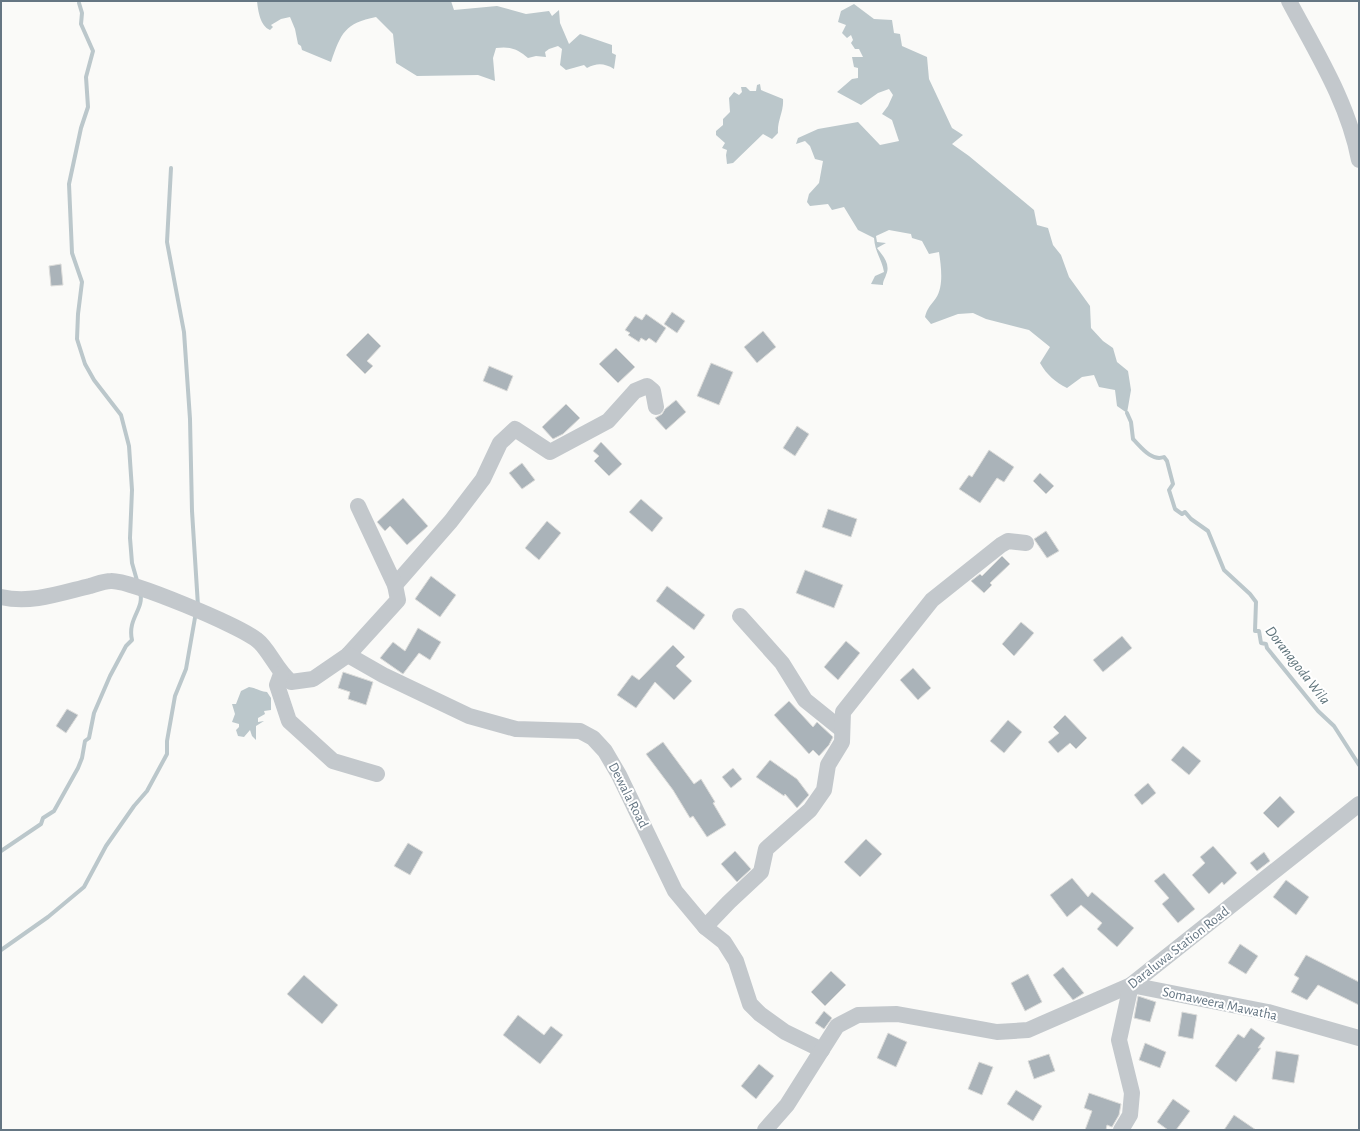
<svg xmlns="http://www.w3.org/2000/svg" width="1360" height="1131" viewBox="0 0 1360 1131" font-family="'Alegreya Sans',sans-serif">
  <rect width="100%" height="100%" fill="#fafaf8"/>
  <g fill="#bbc7cb">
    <path d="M257,1h194l3,9 43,-4 29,8 23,-3 3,5 7,-6 1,13 9,21 11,-10 32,11v8l4,2 -2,14c-10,-6 -17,-6 -27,-1l-3,-3 -18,5 -6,-5 2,-16 -4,-3 -9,3 -4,3 1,5 -10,-1 -8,2c-10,-9 -18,-12 -32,-10l-3,10 2,23 -17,-6 -61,1 -21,-13 -3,-29 -17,-17c-31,6 -35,16 -45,45l-29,-12 -1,-4 -3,-2 -3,-15 -5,-12 -9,2 -10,6 2,2 -3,3c-10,-4 -12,-20 -13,-29z"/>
    <path d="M854,4l20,15 18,1 2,13 6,1 2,12 25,11 2,22 23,49 11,7 -11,9 17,12 65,54 3,15 11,3 5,17 8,10 8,22 21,29 1,22 12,13 10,7 4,14 11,9 3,19 -4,23 -10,-7 -2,-16 -16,-3 -5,-12 -12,2 -15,11c-12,-6 -20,-13 -27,-25l10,-16 -21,-17 -43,-11 -13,-6 -15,1 -27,10 -6,-7c2,-9 6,-12 11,-19 8,-12 5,-32 3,-46l-10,2 -7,-13 -10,-3 -1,-4 -22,-4 -13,6 1,6 9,1 -9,5c6,8 14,16 9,27 -1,4 -3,5 -3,10l-12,-1 4,-8 9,-4c-2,-13 -9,-19 -10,-34l-16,-8 -14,-23 -12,3 -4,-6 -18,2 -3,-4 2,-8 10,-11 4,-22 -8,-2 -5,-13 -5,-5 -9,3 2,-6 20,-9 40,-7 22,23 19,-4 -7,-21 -10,-6 6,-8 5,-11 -4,-6 -11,4 -17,12 -24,-13 15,-13 6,-1v-10l-4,-1 -2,-10h11l-4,-8h-4l-4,-6 2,-3 -2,-5 -4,3 -5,-5 4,-8 -8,-3 3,-11z"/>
    <path d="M760,84l1,6 22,9c1,12 -6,22 -5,34l-6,6 -9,-5 -30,29 -6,1 -1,-9 1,-5 -5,-2 3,-5 -9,-8v-4l7,-6v-6l7,-7 -1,-14 5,-6 5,3 3,-3 -1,-5h5l4,4h6l1,-6z"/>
    <path d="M249,687c7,1 11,4 18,5l4,6v12l-7,1 1,3 -7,4v4l6,-1 -8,5v14l-4,-4 -2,-6 -6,7 -6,-1 -2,-6 3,-3v-3l-7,-2 3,-8 -3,-10h4l5,-13z"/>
  </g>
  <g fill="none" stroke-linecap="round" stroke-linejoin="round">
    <g stroke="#bbc7cb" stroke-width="4">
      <path d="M79,3l3,10 -1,11 12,27 -7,26 2,30 -7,21 -12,56 3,69 10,29 -4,32 -1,25 8,25 9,16 27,35 8,31 3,44 -2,48 2,25 6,21"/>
      <path d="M171,168l-4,74 17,90 6,87 2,92 6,95"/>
      <path d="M1127,413l4,9 2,17c8,8 19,23 31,18l3,4 6,23 -4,6 6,19 7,5 3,-2 6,7 17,12 16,39 26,24 6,8 -1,29h4l2,12 5,1 1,4 51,63 16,15 25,39"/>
      <path d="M1,851l40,-27 2,-6 11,-7 24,-43 4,-10 3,-17 4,-3 5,-25 16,-37 16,-30 6,-6c-5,-22 13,-31 8,-48"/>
      <path d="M1,950l47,-33 36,-30 22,-41 28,-40 13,-15 20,-37v-13l8,-45 11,-27 10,-57"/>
    </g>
  </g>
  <g fill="#aab3b9" stroke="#dcdcda">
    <path d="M61,264l2,21 -12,1 -2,-20z"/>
    <path d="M672,312l13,9 -8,12 -13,-9z"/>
    <path d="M646,314l20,14 -10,15 -7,-5 -3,3 -5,-3 -2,4 -11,-7 2,-2 -5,-3 10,-14 7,4z"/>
    <path d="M763,331l13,16 -19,16 -13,-16z"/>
    <path d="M368,333l13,13 -14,15 6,5 -8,8 -19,-19z"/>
    <path d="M616,348l19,19 -17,16 -19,-19z"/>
    <path d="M711,363l22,9 -14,33 -22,-9z"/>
    <path d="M489,366l24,10 -6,15 -24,-10z"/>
    <path d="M676,400l10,12 -20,18 -11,-12 7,-4 3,-5z"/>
    <path d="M566,404l14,14 -17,16 -10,5 -11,-12z"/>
    <path d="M797,426l12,8 -14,22 -12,-8z"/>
    <path d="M601,442l21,22 -13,12 -15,-15 5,-5 -6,-5z"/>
    <path d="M989,450l25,17 -10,15 -7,-4 -17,25 -21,-14 10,-14 3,2z"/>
    <path d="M522,463l13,17 -13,9 -13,-16z"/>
    <path d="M1040,473l14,13 -8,8 -13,-13z"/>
    <path d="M403,498l25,28 -21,19 -17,-19 -5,5 -8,-9z"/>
    <path d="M641,499l22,19 -11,14 -23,-20z"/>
    <path d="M828,509l29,10 -6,18 -29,-10z"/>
    <path d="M547,521l14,12 -22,27 -14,-12z"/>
    <path d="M1046,531l13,20 -12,7 -13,-19z"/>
    <path d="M1002,556l8,8 -20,19 2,2 -8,8 -13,-12 9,-7 2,2z"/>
    <path d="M805,570l38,15 -9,23 -38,-15z"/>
    <path d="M431,576l25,19 -16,22 -25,-18z"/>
    <path d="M667,586l38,29 -11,15 -38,-29z"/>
    <path d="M1021,622l13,11 -20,23 -12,-12z"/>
    <path d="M418,628l23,14 -11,18 -11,-7 -16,21 -23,-16 13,-16 12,9z"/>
    <path d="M1122,636l10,12 -29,24 -10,-12z"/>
    <path d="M846,641l14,12 -22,27 -14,-13z"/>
    <path d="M673,645l12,12 -9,9 16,15 -18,19 -19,-18 -19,26 -19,-13 15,-20 7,5z"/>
    <path d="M913,668l18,20 -13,12 -18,-20z"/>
    <path d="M343,672l30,10 -7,23 -18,-6 2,-7 -12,-4z"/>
    <path d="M789,701l24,26 4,-5 16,15 -4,8 -10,11 -6,-6 -4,4 -35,-39z"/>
    <path d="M67,709l11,6 -12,18 -10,-7z"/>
    <path d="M1065,715l22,23 -11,11 -6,-6 -12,10 -10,-11 11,-9 -6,-6z"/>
    <path d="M1008,720l14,12 -18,21 -14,-12z"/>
    <path d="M663,742l31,42 7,-5 14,23 -2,1 13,22 -19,12 -14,-21 -3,2 -17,-28 -27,-36z"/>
    <path d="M1183,746l18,15 -12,14 -18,-15z"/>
    <path d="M770,760l27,19 12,16 -12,13 -12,-14 -1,2 -28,-19z"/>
    <path d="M733,768l9,11 -11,9 -9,-11z"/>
    <path d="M1148,783l8,10 -14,12 -8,-10z"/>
    <path d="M1280,796l15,16 -17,16 -15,-15z"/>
    <path d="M866,839l16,15 -22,23 -16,-15z"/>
    <path d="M408,843l15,9 -13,23 -16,-9z"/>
    <path d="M1213,846l24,27 -13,12 -2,-3 -13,12 -17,-19 13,-12 -5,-6z"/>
    <path d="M735,851l16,18 -14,13 -16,-18z"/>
    <path d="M1264,852l6,9 -13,10 -7,-8z"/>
    <path d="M1164,873l31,36 -17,14 -16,-19 7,-6 -15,-17z"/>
    <path d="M1072,878l16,19 4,-5 42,36 -17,19 -20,-18 5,-6 -21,-18 -14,12 -17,-22z"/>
    <path d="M1286,880l23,17 -13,18 -23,-18z"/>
    <path d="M1240,944l18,12 -12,18 -18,-11z"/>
    <path d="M1306,955l53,27v23l-41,-20 -11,15 -16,-8 8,-14 -5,-3z"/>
    <path d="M1063,967l21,26 -11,7 -20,-25z"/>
    <path d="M831,971l15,14 -21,21 -14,-14z"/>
    <path d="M1028,974l14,28 -17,9 -14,-28z"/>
    <path d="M304,975l34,30 -16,19 -35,-30z"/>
    <path d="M1138,996l18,6 -6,20 -16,-4z"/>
    <path d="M824,1011l8,7 -8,11 -9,-6z"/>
    <path d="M1182,1012l15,3 -4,24 -15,-3z"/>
    <path d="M518,1015l26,20 7,-9 12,9 -23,29 -37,-29z"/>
    <path d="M1251,1028l14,10 -7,10h3l-25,34 -21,-16 23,-32 6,4z"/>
    <path d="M888,1033l19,9 -11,25 -19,-9z"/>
    <path d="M1145,1043l21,9 -6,16 -21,-8z"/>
    <path d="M1276,1051l23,4 -5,28 -22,-4z"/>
    <path d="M1049,1054l6,17 -21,8 -6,-18z"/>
    <path d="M979,1062l14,5 -11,28 -14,-6z"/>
    <path d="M759,1064l15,12 -18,23 -15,-13z"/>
    <path d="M1016,1090l26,16 -9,15 -26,-17z"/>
    <path d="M1089,1093l32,11 -2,11 -7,12 -5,-2 -1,5h-21l7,-19 -8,-3z"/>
    <path d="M1173,1099l17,12 -14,19h-8l-11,-8z"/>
    <path d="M1234,1115l22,15h-32z"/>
  </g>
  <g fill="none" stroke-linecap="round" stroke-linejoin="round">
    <g stroke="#c3c8cc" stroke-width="16">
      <path d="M1289,1c27,51 59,101 70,159"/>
      <path d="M395,585l56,-64 32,-42 17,-36 15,-14 35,23 58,-31 27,-30 12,-5 6,5 3,16"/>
      <path d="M1,597c30,7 60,-4 89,-11 7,-2 14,-5 21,-5 20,-1 129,45 146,59 12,9 19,30 34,42l22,-3 35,-24 50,-55 -3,-15 -37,-79"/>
      <path d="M740,616l42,47 23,37 36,29"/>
      <path d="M348,655l35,20 86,41 47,13 64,2 13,7 12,13 14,24 56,116 30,36 19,15 12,19 14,43 10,10 25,18 37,18"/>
      <path d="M281,674l-4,11 12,36 44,40 44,13"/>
      <path d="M705,927l24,-25 32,-30 5,-23 44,-39 14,-20 4,-25 14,-23 1,-30 89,-112 69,-55 7,-4 18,2"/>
      <path d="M765,1130l22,-25 50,-79 21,-11 39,-1 100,18 31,-2 103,-45 228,-181"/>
      <path d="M1121,1130l9,-15 2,-22 -13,-53 12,-55 137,27 91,26"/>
    </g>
  </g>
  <g text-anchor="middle" stroke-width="4" stroke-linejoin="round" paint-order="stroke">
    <g font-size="14" fill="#657683" stroke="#fff">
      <text transform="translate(629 795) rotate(63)" y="5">Dewala Road</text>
      <text transform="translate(1178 947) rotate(-38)" y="5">Daraluwa Station Road</text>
      <text transform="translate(1220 1003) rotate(12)" y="5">Somaweera Mawatha</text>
    </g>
    <g font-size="15" font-style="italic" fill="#60757c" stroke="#fff">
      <text transform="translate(1298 665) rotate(52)" y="5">Doranagoda Wila</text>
    </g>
  </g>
  <rect width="1360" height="1131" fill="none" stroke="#657683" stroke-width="4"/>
</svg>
